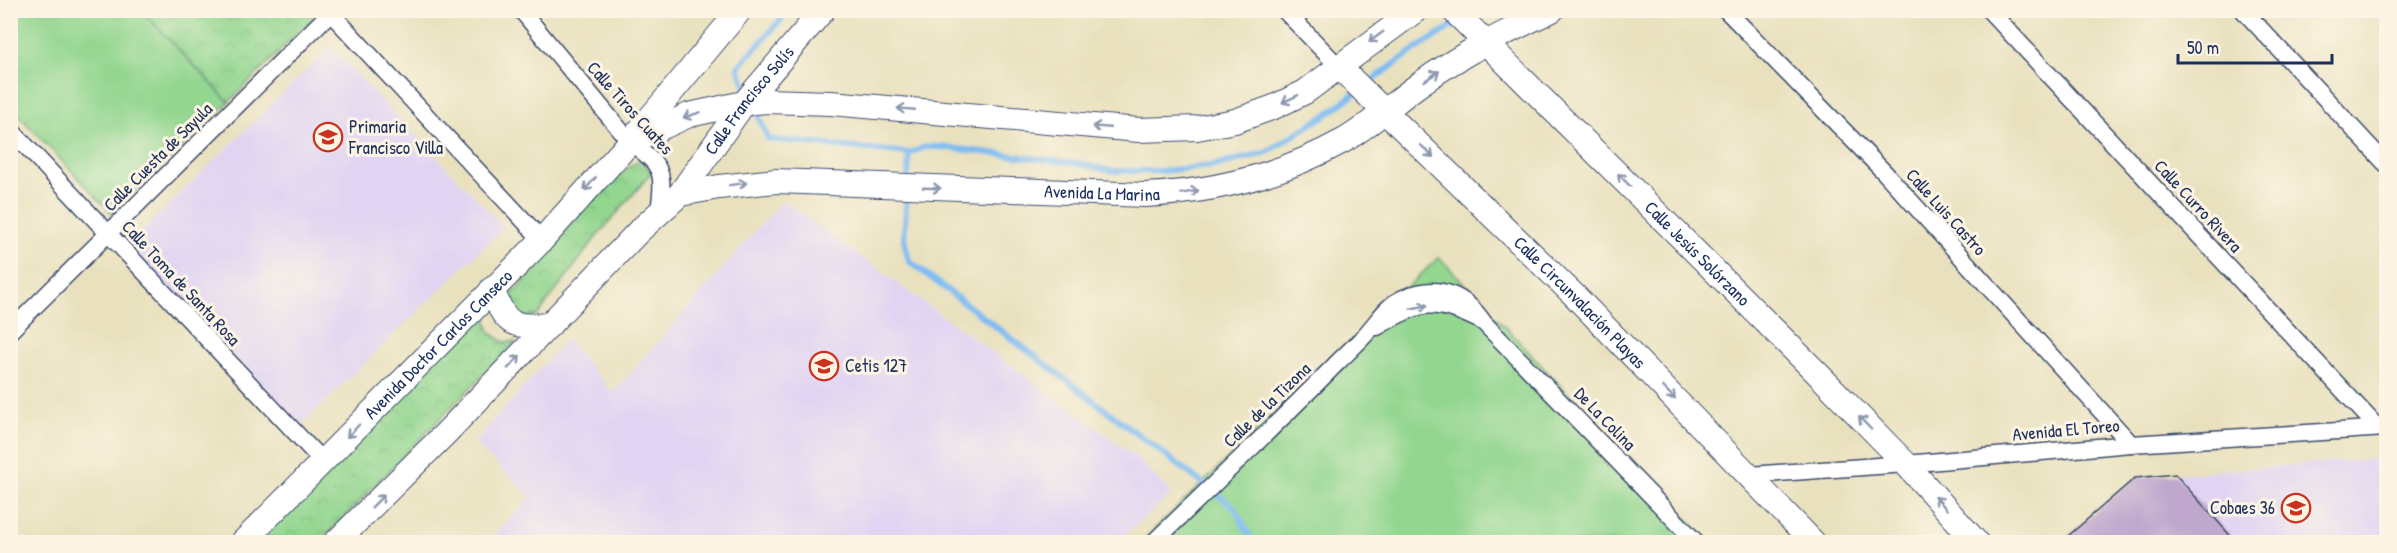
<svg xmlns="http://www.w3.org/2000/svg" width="2397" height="553" viewBox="0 0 2397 553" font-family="'Patrick Hand',sans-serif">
  <defs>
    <pattern id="park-crowns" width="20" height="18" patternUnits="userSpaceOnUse" patternTransform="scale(1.5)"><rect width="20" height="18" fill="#92d68f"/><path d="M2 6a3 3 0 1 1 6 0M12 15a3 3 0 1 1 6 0" fill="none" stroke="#7db87e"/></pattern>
  </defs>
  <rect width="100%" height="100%" fill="#fcf5e5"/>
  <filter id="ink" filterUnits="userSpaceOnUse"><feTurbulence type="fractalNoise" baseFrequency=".0167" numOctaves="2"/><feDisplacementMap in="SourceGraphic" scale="12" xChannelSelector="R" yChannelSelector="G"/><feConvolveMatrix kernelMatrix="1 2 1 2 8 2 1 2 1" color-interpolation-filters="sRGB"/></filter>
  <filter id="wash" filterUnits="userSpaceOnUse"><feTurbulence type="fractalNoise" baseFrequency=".008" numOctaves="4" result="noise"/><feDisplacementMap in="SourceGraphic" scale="24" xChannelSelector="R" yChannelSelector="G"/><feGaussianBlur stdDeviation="1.35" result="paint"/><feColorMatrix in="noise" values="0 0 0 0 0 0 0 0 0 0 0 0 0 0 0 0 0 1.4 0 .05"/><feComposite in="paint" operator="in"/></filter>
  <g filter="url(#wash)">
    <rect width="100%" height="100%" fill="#e9e1be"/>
    <g fill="#e1d4f3">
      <path d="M330,47l174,180 -203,198 -174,-179z"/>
      <path d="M783,200l352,256 37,38 -56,48h-628l43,-45 -57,-54 92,-104 47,54z"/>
      <path d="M2386,458v84h-149l-62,-68z"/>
    </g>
    <g fill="#92d68f" stroke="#568276" stroke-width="1.5">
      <path d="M11,10l131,1 87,91 -117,112 -101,-107z"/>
      <path d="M1439,257l270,285h-568z"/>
    </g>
    <g fill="url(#park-crowns)" stroke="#568276" stroke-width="1.5">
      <path d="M306,10l7,8 -84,84 -87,-91z"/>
      <path d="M641,160l11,12 -58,68 -57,76 -18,1 -10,-11v-10l9,-7 68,-84 47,-41z"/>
      <path d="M484,308l6,25 14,9h12c-67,66 -131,135 -197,200h-66z"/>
    </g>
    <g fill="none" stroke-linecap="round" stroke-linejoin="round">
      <g stroke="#7fbcf2" stroke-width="6">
        <path d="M1469,17l12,-7"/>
        <path d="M1366,85l44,-32 47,-30"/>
        <path d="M747,90l-9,-23 52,-57"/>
        <path d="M755,107l13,32 141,14"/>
        <path d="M908,180l1,-27 17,-6h16l139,17 31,7h50l50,-5 53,-13 64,-40 29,-22"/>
        <path d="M907,190l-3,49 5,22 325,246 19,35"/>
      </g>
    </g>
    <g id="blocks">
      <path fill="#bfa7cd" d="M2175,474l62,69h-177l75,-65z"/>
    </g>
  </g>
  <g filter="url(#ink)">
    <use href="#blocks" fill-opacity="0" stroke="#3a4a6c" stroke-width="1.5"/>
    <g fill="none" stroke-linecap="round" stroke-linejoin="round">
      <g stroke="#3a4a6c" stroke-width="19">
        <g id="street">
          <path d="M328,10l214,230"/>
          <path d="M521,10l109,132c34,25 34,29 29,71"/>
          <path d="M1284,10l54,56"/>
          <path d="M1726,10l160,164 245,270"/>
          <path d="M1989,10l389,418"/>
          <path d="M2243,10l143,154"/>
          <path d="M10,129l313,333"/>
          <path d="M1377,327c44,-26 57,-29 104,-6"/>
          <path d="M10,331l323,-321"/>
          <path d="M1750,475l156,-11 225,-20 255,-16"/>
          <path d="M1154,542c61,-59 123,-118 183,-179 10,-10 20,-19 29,-29 13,-14 21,-30 40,-37 33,-14 59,-2 78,26l212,219"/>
        </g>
      </g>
      <g stroke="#3a4a6c" stroke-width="26">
        <g id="secondary">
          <path id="s1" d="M1453,10l364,363 89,91 70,78"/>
          <path id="s2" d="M1338,66l236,229 239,247"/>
          <path d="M630,142l59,-27 55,-12 23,-2 64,2 308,27 58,-2 38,-7 39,-14 31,-15 111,-82"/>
          <path id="s3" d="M680,194l39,-7 57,-6 369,14c70,-3 136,-20 198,-54 27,-15 51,-39 77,-57 41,-30 86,-52 132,-74"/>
          <path d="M492,289c14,37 19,38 58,36"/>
          <path id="s4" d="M243,542l299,-302 88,-98 110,-132"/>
          <path id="s5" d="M336,542l109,-108 194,-203 41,-37 64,-91 79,-93"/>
        </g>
      </g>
      <use href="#street" stroke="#fff" stroke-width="16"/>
      <use href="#secondary" stroke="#fff" stroke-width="24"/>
    </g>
    <defs><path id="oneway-shaft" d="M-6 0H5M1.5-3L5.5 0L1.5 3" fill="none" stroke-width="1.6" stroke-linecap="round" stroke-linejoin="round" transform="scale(1.5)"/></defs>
    <g stroke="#8d97ae">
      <use href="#oneway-shaft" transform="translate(1376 37) rotate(144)"/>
      <use href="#oneway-shaft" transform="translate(1432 76) rotate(-34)"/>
      <use href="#oneway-shaft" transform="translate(1290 99) rotate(155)"/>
      <use href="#oneway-shaft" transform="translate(906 109) rotate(-175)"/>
      <use href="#oneway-shaft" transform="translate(692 115) rotate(162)"/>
      <use href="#oneway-shaft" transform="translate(1101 127) rotate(-175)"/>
      <use href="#oneway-shaft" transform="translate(1427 151) rotate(44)"/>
      <use href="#oneway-shaft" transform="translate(1624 180) rotate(-135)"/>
      <use href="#oneway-shaft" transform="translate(590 184) rotate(131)"/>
      <use href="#oneway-shaft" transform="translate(738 184) rotate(-7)"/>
      <use href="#oneway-shaft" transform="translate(932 188) rotate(2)"/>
      <use href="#oneway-shaft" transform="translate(1190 192) rotate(-10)"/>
      <use href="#oneway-shaft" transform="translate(1419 307) rotate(-11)"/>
      <use href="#oneway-shaft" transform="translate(514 362) rotate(-47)"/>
      <use href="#oneway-shaft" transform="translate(1669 393) rotate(46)"/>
      <use href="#oneway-shaft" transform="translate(1865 423) rotate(-134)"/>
      <use href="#oneway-shaft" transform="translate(353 431) rotate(134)"/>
      <use href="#oneway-shaft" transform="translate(378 501) rotate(-45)"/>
      <use href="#oneway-shaft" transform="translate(1941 503) rotate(-132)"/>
    </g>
  </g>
  <defs>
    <g id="school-ring" transform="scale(1.5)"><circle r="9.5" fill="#fcf5e5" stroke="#c8321e" stroke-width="1.5"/><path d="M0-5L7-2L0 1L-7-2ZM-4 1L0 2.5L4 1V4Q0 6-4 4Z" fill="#c8321e"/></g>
    <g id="university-ring" transform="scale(1.5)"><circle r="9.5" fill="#fcf5e5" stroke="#c8321e" stroke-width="1.5"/><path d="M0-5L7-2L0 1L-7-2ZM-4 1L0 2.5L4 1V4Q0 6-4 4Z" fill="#c8321e"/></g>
  </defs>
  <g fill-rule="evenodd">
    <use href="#school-ring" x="328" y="137"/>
    <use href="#university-ring" x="824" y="366"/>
    <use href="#university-ring" x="2296" y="508"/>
  </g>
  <g text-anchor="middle" stroke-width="6" stroke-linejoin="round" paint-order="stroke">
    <g font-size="18" fill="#1b2f5e" stroke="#fcf5e5">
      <text dy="6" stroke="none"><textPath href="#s5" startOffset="606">Calle Francisco Solís</textPath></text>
      <text transform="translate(630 108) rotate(48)" y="6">Calle Tiros Cuates</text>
      <text transform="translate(158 157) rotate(-45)" y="6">Calle Cuesta de Sayula</text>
      <text dy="6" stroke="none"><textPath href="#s3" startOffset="423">Avenida La Marina</textPath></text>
      <text transform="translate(2198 206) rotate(47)" y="6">Calle Curro Rivera</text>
      <text transform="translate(1946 212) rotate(48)" y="6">Calle Luis Castro</text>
      <text dy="6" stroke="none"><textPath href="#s1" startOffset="345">Calle Jesús Solórzano</textPath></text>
      <text transform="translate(181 283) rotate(47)" y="6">Calle Toma de Santa Rosa</text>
      <text dy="6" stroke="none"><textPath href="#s2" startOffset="338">Calle Circunvalación Playas</textPath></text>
      <text dy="6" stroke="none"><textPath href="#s4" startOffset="278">Avenida Doctor Carlos Canseco</textPath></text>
      <text transform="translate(1267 405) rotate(-44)" y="6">Calle de la Tizona</text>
      <text transform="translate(1605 419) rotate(46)" y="6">De La Colina</text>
      <text transform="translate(2066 430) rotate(-5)" y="6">Avenida El Toreo</text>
    </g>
    <g font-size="18" fill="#1b2f5e" stroke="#fcf5e5" text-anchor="start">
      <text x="349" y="133">Primaria<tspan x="349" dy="21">Francisco Villa</tspan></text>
      <text x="845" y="372">Cetis 127</text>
      <text x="2275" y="514" text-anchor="end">Cobaes 36</text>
    </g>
  </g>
  <rect width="2397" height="553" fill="none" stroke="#fcf5e5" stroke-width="36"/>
  <path d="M2178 54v9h154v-9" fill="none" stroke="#1b2f5e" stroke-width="3"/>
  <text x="2187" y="54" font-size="18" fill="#1b2f5e" stroke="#fcf5e5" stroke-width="4.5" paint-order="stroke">50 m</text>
</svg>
